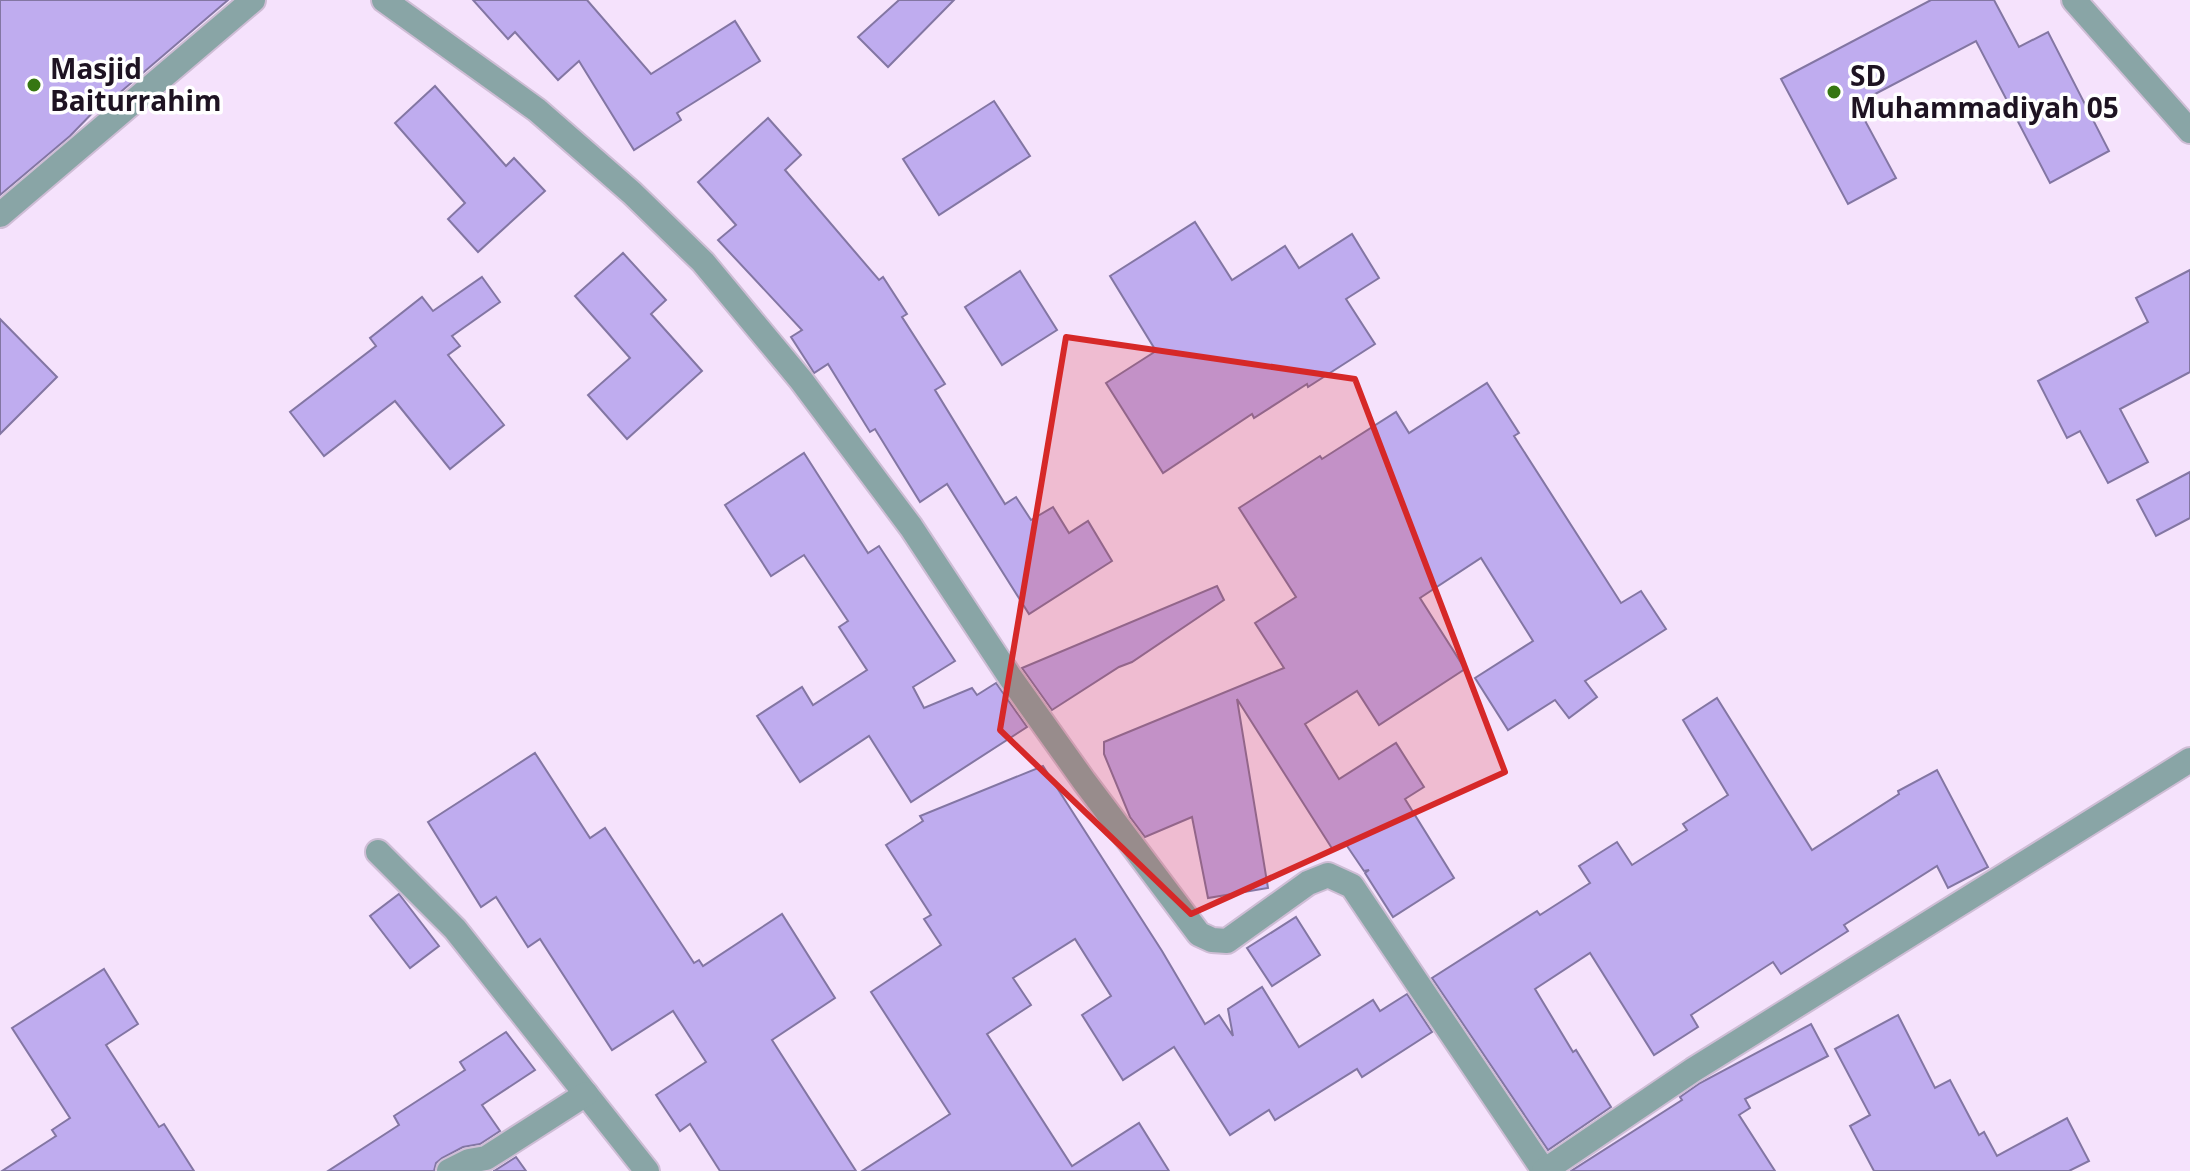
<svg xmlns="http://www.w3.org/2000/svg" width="2190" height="1171" viewBox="0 0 2190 1171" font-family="'Open Sans',sans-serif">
  <rect width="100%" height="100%" fill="#f5e2fc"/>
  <g fill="#bfacef" stroke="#8376a3" stroke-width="2">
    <path d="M0,0h228l-119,102 -3,-3 -36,37 -70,59z"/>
    <path d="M473,0h114l64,74 84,-53 25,40 -83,52 4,7 -47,30 -55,-89 -21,19 -43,-48 -7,7z"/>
    <path d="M899,0h55l-66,67 -30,-30z"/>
    <path d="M1931,0h63l25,47 29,-15 61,119 -59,32 -74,-142 -120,63 40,74 -48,26 -67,-125z"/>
    <path d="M435,86l71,80 8,-8 31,33 -67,61 -30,-33 17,-16 -70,-80z"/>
    <path d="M994,101l36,55 -91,59 -36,-56z"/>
    <path d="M768,118l33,37 -16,15 94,110 4,-3 24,37 -5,3 43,67 -10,6 70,114 11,-7 15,23 22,-13 16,26 19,-12 24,40 -83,53 -82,-130 -27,18 -45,-73 -5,3 -42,-68 -14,9 -3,-5 -20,-31 11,-7 -84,-90 18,-15 -38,-43z"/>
    <path d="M1195,222l37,58 53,-34 14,22 53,-34 27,44 -33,21 29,45 -67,43 -1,-3 -53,34 -2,-4 -89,59 -57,-90 50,-32 -46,-75z"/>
    <path d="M623,253l43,47 -15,14 51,57 -75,68 -39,-44 42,-37 -55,-62z"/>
    <path d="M2190,270v102l-70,37 28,53 -40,21 -28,-52 -13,7 -29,-57 110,-59 -12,-24z"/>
    <path d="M1020,271l37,59 -55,35 -37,-58z"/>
    <path d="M482,277l18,25 -48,34 8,10 -12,9 56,70 -54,44 -55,-68 -71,55 -34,-44 86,-66 -6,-8 52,-41 11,14z"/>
    <path d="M0,319l57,58 -57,57z"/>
    <path d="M1487,383l32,50 -5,3 107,167 20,-12 25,38 -81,52 12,16 -28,21 -14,-18 -47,30 -33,-52 58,-37 -52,-83 -61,40 45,71 -86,56 -22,-34 -52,33 34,55 57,-36 28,44 -19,12 49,79 -61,39 -28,-44 4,-3 -5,1 -19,-28 -12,7 -96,-151 31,189 -60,10 -16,-81 -47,20 -15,-20 -26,-63v-12l180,-74 -29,-45 41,-26 -57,-89 81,-52 2,3 74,-47 13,21z"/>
    <path d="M804,453l64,100 11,-7 76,115 -42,26 11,21 48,-20 5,7 19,-12 31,44 -116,75 -42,-66 -69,46 -43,-66 45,-29 11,18 54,-35 -28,-43 9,-6 -44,-66 -33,21 -46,-71z"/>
    <path d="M2190,472v46l-34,18 -19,-36z"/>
    <path d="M1217,586l7,14 -92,62 -13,5 -67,43 -30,-42z"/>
    <path d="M1717,698l95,152 87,-56 -1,-3 39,-21 51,97 -40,21 -11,-22 -93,59 4,6 -67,43 -8,-12 -82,53 7,12 -44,28 -64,-102 -55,36 38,63 3,-2 35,57 -63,43 -116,-172 105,-67 3,4 50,-32 -11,-17 38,-24 15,23 55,-35 -4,-6 45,-29 -45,-75z"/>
    <path d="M535,753l55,85 15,-10 89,135 5,-3 4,6 79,-52 53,84 -63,42 84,131h-136l-30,-47 -10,7 -24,-36 50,-33 -33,-51 -61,39 -72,-111 -12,8 -32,-50 -15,10 -53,-85z"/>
    <path d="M1043,766l119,185 43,73 14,-9 14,21 -5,-27 34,-22 37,60 74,-47 7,11 27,-17 25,38 -70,45 -5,-8 -82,51 -6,-10 -39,25 -56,-88 -51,33 -41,-65 29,-19 -36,-57 -62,39 18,27 -44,29 85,132 67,-43 30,48h-307l88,-57 -79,-122 70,-47 -17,-26 7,-4 -45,-70 37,-24 -3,-5z"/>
    <path d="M399,894l40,52 -29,22 -40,-52z"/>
    <path d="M1296,917l24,38 -48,31 -25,-38z"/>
    <path d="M104,969l34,55 -32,21 53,82 5,-3 30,47h-192l54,-35 -4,-6 18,-12 -58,-90z"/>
    <path d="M1898,1015l37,73 15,-8 29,55 5,-3 13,24 70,-38 22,43 -20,10h-195l-24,-45 20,-11 -35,-66z"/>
    <path d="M1811,1024l17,32 -83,43 5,9 -11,7 36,56h-204l111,-71 -2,-3 20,-14z"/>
    <path d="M506,1032l29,38 -53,35 18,26 -20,13 -17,3 -21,11 -6,5 -2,8h-106l71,-46 -5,-9 71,-46 -5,-8z"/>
    <path d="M516,1157l10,14h-33h1z"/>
  </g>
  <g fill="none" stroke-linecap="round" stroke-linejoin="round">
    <g stroke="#cebdd5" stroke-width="28">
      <g id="minor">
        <path d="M384,0l153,110 95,83 71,69 98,118 110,147 99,150 74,104 115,153 13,6 15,1 81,-58 20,-8 24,11 192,285"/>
        <path d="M2074,0l116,131"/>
        <path d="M0,215l253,-215"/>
        <path d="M378,852l77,77 192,242"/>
        <path d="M449,1171l20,-10 17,-3 100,-64"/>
        <path d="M1544,1171l149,-101 497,-310"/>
      </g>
    </g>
    <use href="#minor" stroke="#89a5a6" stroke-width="24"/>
  </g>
  <path fill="#d62828" fill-opacity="0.2" stroke="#d62828" stroke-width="6" stroke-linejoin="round" d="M1066,337l289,42 150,393 -314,142 -191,-184z"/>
  <g fill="#367612" stroke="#fff" stroke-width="3">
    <circle cx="34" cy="85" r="8"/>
    <circle cx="1834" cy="92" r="8"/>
  </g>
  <g text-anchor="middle" stroke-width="7" stroke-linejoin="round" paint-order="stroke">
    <g font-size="28" font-weight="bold" fill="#1e1322" stroke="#fff" text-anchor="start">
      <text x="50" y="79">Masjid<tspan x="50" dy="32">Baiturrahim</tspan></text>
      <text x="1850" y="86">SD<tspan x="1850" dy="32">Muhammadiyah 05</tspan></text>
    </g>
  </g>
</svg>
